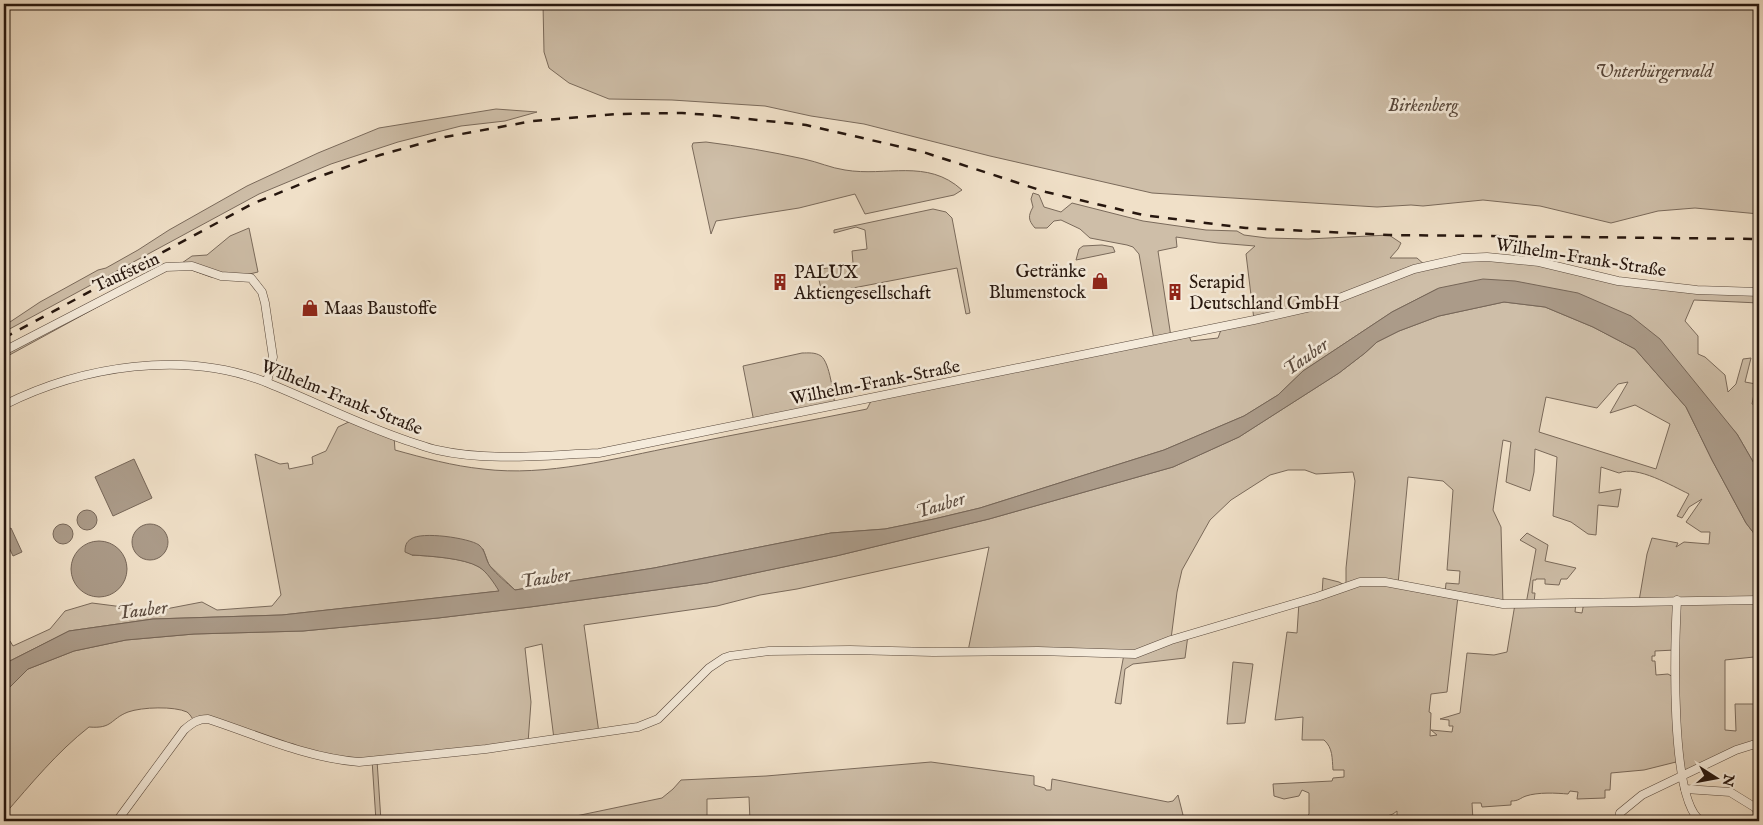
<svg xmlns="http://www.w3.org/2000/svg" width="1763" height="825" viewBox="0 0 1763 825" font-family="'IM FELL English',serif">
  <rect width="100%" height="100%" fill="#f0e0c8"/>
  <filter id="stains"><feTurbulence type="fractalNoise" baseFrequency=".004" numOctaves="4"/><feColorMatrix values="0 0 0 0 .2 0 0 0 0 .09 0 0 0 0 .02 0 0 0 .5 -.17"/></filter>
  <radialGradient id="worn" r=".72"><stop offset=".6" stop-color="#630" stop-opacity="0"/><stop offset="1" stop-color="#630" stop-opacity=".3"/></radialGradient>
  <g fill="#cebea8" stroke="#7a6a5b" fill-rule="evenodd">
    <path d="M543,4h1216v210l-64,-6 -37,3 -47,12 -71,-17 -57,-6 -60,6 -12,-1 -34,2 -225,-14 -162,-37 -126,-32 -53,-8 -46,-10 -93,-6 -63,-1 -40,-16 -20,-15 -5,-16z"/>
    <path d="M496,109l41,3 -32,9 -44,5 -63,16 -67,22 -72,30 -255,138v-6l36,-24 58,-32 8,-2 32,-18 31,-20 78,-44 71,-33 61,-25z"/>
    <path d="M706,142c33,4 66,10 98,17 14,3 27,9 41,11 41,7 82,-12 117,20l-8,5 -89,19 -10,-20 -56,14 -83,13 -5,13 -19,-88 1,-3z"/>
    <path d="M1033,193l6,2 5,12 17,5 11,-9 71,18 63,9 31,1 7,4 23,3 41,1 81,-4 12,8 -3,6 -8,9h27l9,8 16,-4 62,-4 114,23 141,11v11l-65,-3 -9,21 13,15v18l7,3 20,18 3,17 8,-8 7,-25 8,-1 -6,24 11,2 -4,20 7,2v66l-22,-38 -106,-118 -194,-27 -45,23 -89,59 -25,24 -34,21 -80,34 -184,58 -46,11 -49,10 -54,4 -177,35 -139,22 -26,-25 -6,-16 -71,6c17,1 53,3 67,12 9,5 15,16 21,24l-218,24 -129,4 -84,12 -65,33v-19l6,-4 3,5 37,-17 15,-18 27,-8 39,5 14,5 57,-11 15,8 55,-4 9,-11 -26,-141 25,10 8,-1 1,6 24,-5 -1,-7 14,-6 12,-24 15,-7 41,16 1,14c29,8 58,16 88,19 64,8 133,-11 195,-23 63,-13 126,-24 189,-37l6,-12 281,-57 -15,-86 -6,-7 -6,-2 -37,-7 -10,-9 -19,-9 -7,1 -7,7h-12c-7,-8 -7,-12 -2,-21l-2,-8zM1176,237l42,6 37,3 -9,8 8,66 -32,7 -4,11 -27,3 -3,-8 -17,4 -13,-86 19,-4z"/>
    <path d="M933,209l13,3 6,6 18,95 -4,1 -9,-46 -135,26 -5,-24 36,-7 -1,-12 15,-2 -2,-19 -9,-3 -22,6v-3z"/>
    <path d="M249,228l9,44 -21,5 -16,-1 -10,1 -22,-8 -24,1 -161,88v-7l162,-84 13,-2 13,-9 15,-1 23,-19z"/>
    <path d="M1102,245l11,2 2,5 -39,8 3,-11 4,-3z"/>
    <path d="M1504,302l41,5 48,20 42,22 51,58 26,53 34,63 13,17v83l-2,1 -3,33 -29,3v70l11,1 -1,-27h24v40l-77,33 -2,-16 -36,9 -33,3 -1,17h-5v8l-28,1 1,-7 -8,-1 -2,3c-12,-1 -30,-2 -42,2 -6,2 -7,5 -15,5v4l-29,2 -1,-4h-9l1,18h-20l-2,-4 -54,1v-7l-4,3 -15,5 -1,2h-74l6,-7v-21l-7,-3 -3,6 -15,3 -10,-3 -1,-12 59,-3 1,-3 11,-1v-7h-11c-1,-12 0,-22 -9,-30h-22l1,-23 -28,3 12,-88 10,1 2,-31 23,-7 1,-17 16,4 7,4v-18l9,-87 -2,-9 -37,2 -11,-4h-17l-18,5 -39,25 -21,20 -28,50 -5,22 -6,47 17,-4 -3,23 -52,6 -8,5 -4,35 -6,-1 9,-49 -156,-3 21,-104 -192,42 -37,6 -43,11 -133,19 15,108 -45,6 -12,-95 -17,4 6,54 -3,41 -151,17 4,61h-5l-4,-61 -29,1 -135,-42 -14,2c-2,-3 -4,-7 -7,-9 -13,-6 -45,-5 -59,0 -18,7 -15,17 -39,15 -32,25 -58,57 -85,88v-122l24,-24 46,-18 52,-11 68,-6 109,-3 135,-13 92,-11 177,-24 129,-27 153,-37 184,-52 66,-30 100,-64 26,-20 12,-11 22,-11 40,-15zM1628,382l-18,31 25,-8 35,19 -14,45 -117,-37 7,-35 51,11 21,-24zM1503,440l8,2 -5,40 24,9 4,-19 1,-23 22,8 -4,59 18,6 17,12 8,1 2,-30 20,2 3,-18 -22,4 2,-26 18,6c18,-8 53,13 70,21l-12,22 5,2 7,-11 13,-8 -16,23 15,10h9l-1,12 -25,-2 -8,5 2,-4 -26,-5 -5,16 -8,47 -55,1 -2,11 -7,-1 1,-10 -42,1 1,-10h-3l1,-13h3v-1h9v5l14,1 2,-6h6l9,-11 -31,-7 3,-16 -21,-12 -7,7 16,9 -10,55h-11l-8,48 -13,3 -27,-2 -7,60 -20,6 9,1v6h4l-1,6 -21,-2 6,5 -7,1 1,-23 -2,-1 2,-18 16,-2 11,-96 45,8 -2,-77 -8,-17zM1408,477l35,4 10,9 -6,80 13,1 -1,13 -13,-1 -1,10 -47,-9zM1675,650v28l-7,-4 -12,1 -1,-14h-3v-5h3v-5z"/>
    <path d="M802,353c6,0 13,-1 19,3 9,7 12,38 14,49l-81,17 -11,-56z"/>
    <path d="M1233,662l20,2 -8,59 -18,1z"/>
    <path d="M931,762l103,14v9l11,3 1,2h5l1,-11 116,23 5,-1 5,-6 5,20 -15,6h-418l-1,-24 -42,2v22h-155l110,-23 11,-9 8,-9 85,-4z"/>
  </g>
  <g fill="#ab9b89" stroke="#766658">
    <path d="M1483,279l32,2 63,12 53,23 29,23 77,95 22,38v68l-13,-17 -34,-63 -26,-53 -51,-58 -42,-22 -48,-20 -41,-5 -65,14 -40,15 -22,11 -12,11 -26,20 -100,64 -66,30 -184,52 -153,37 -129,27 -177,24 -92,11 -135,13 -109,3 -68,6 -52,11 -46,18 -24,24v-29l65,-33 84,-12 129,-4 217,-24c-5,-8 -12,-19 -20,-24 -15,-9 -50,-11 -67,-12l-7,-3c0,-6 1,-10 6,-13 10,-8 58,-1 68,6 7,6 6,14 11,21 6,8 17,17 25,24l139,-22 177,-35 54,-4 49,-10 46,-11 184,-58 80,-34 34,-21 25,-24 89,-59 47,-24z"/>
    <path d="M134,459l18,39 -39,18 -18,-39z"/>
    <circle cx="87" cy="520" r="10"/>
    <circle cx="150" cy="542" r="18"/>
    <circle cx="63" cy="534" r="10"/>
    <path d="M11,528l11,24 -9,4 -9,-19v-5z"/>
    <circle cx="99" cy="569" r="28"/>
  </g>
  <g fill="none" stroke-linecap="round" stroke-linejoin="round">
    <g stroke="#58483c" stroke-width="9">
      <g id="street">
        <path d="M4,351l162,-84 26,-1 29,10 30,2 11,14 3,11 8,54 -6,25"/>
        <path d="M4,405c78,-39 181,-56 264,-22 47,19 92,42 140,58 10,3 19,7 29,9 53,12 108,5 162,3l655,-133 70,-16 90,-35 49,-11 24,-1 52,5 79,19 79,9 62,2"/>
        <path d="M1677,600c-2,39 -8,200 24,221"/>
        <path d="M1685,789l45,3 26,16 3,8"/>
        <path d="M117,821l67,-91c8,-7 13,-11 24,-11 49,16 99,39 151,43l127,-13 152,-22 20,-8 51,-51 15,-10 6,-2 39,-5 81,-1 83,2 105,-1 97,3 36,-14 146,-43 43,-15h25l118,22 256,-4"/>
        <path d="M1618,821l2,-8 22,-18 94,-45 16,-5 7,-1"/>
      </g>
    </g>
    <use href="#street" stroke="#f5ebdb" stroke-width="8"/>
    <path stroke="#26160e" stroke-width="2.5" stroke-dasharray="9 9" stroke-linecap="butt" d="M4,338l248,-134 66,-27 62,-22 65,-18 88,-16 83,-7 66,-1 27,2 97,10 117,27 123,40 97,23 103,13 143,7 370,4"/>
  </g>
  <defs>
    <g id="shop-bare" transform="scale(1.35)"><path d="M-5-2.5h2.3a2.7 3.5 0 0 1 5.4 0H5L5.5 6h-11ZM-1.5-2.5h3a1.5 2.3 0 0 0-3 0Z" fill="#8f2418" stroke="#f5ebdb" stroke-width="2.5" paint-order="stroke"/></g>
    <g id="building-bare" transform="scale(1.35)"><path d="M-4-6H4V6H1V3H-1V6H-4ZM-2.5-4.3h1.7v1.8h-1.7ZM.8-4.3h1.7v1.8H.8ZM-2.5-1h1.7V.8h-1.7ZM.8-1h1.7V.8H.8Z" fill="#8f2418" stroke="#f5ebdb" stroke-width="2.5" paint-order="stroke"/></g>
  </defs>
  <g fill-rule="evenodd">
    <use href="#shop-bare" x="1100" y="281"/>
    <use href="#building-bare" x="780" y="282"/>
    <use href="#building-bare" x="1175" y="292"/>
    <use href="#shop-bare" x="310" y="308"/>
  </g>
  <g text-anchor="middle" stroke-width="5" stroke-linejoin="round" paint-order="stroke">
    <g font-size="18" font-style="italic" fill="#58483c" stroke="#f5ebdb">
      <text x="1654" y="77">Unterbürgerwald</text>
      <text x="1423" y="111">Birkenberg</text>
    </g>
    <g font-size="18" fill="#26160e" stroke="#f5ebdb">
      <text transform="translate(1581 257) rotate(9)" y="6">Wilhelm-Frank-Straße</text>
      <text transform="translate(126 272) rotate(-25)" y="6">Taufstein</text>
      <text transform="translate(875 382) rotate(-11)" y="6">Wilhelm-Frank-Straße</text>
      <text transform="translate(342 397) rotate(22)" y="6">Wilhelm-Frank-Straße</text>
    </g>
    <g font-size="18" fill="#26160e" stroke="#f5ebdb" text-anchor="start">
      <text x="1086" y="277" text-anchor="end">Getränke<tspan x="1086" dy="21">Blumenstock</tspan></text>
      <text x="794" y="278">PALUX<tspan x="794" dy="21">Aktiengesellschaft</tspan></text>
      <text x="1189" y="288">Serapid<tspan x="1189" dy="21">Deutschland GmbH</tspan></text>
      <text x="324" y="314">Maas Baustoffe</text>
    </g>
    <g font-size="19" font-style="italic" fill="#5b4b3f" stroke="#f5ebdb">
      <text transform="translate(1305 356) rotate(-35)" y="7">Tauber</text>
      <text transform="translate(940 504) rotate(-17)" y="7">Tauber</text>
      <text transform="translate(545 577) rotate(-9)" y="7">Tauber</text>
      <text transform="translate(142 609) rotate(-7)" y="7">Tauber</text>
    </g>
  </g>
  <rect width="1763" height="825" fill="none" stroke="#f0e0c8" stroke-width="20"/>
  <rect x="5" y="5" width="1753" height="815" fill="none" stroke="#26160e" stroke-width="2.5"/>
  <rect x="10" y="10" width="1743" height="805" fill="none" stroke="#26160e"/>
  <g transform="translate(1716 778) rotate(101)" stroke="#f5ebdb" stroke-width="4" paint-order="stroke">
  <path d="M0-4L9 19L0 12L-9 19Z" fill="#26160e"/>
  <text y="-8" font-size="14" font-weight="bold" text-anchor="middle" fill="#26160e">N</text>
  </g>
  <rect width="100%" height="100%" filter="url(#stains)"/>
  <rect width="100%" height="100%" fill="url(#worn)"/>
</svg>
